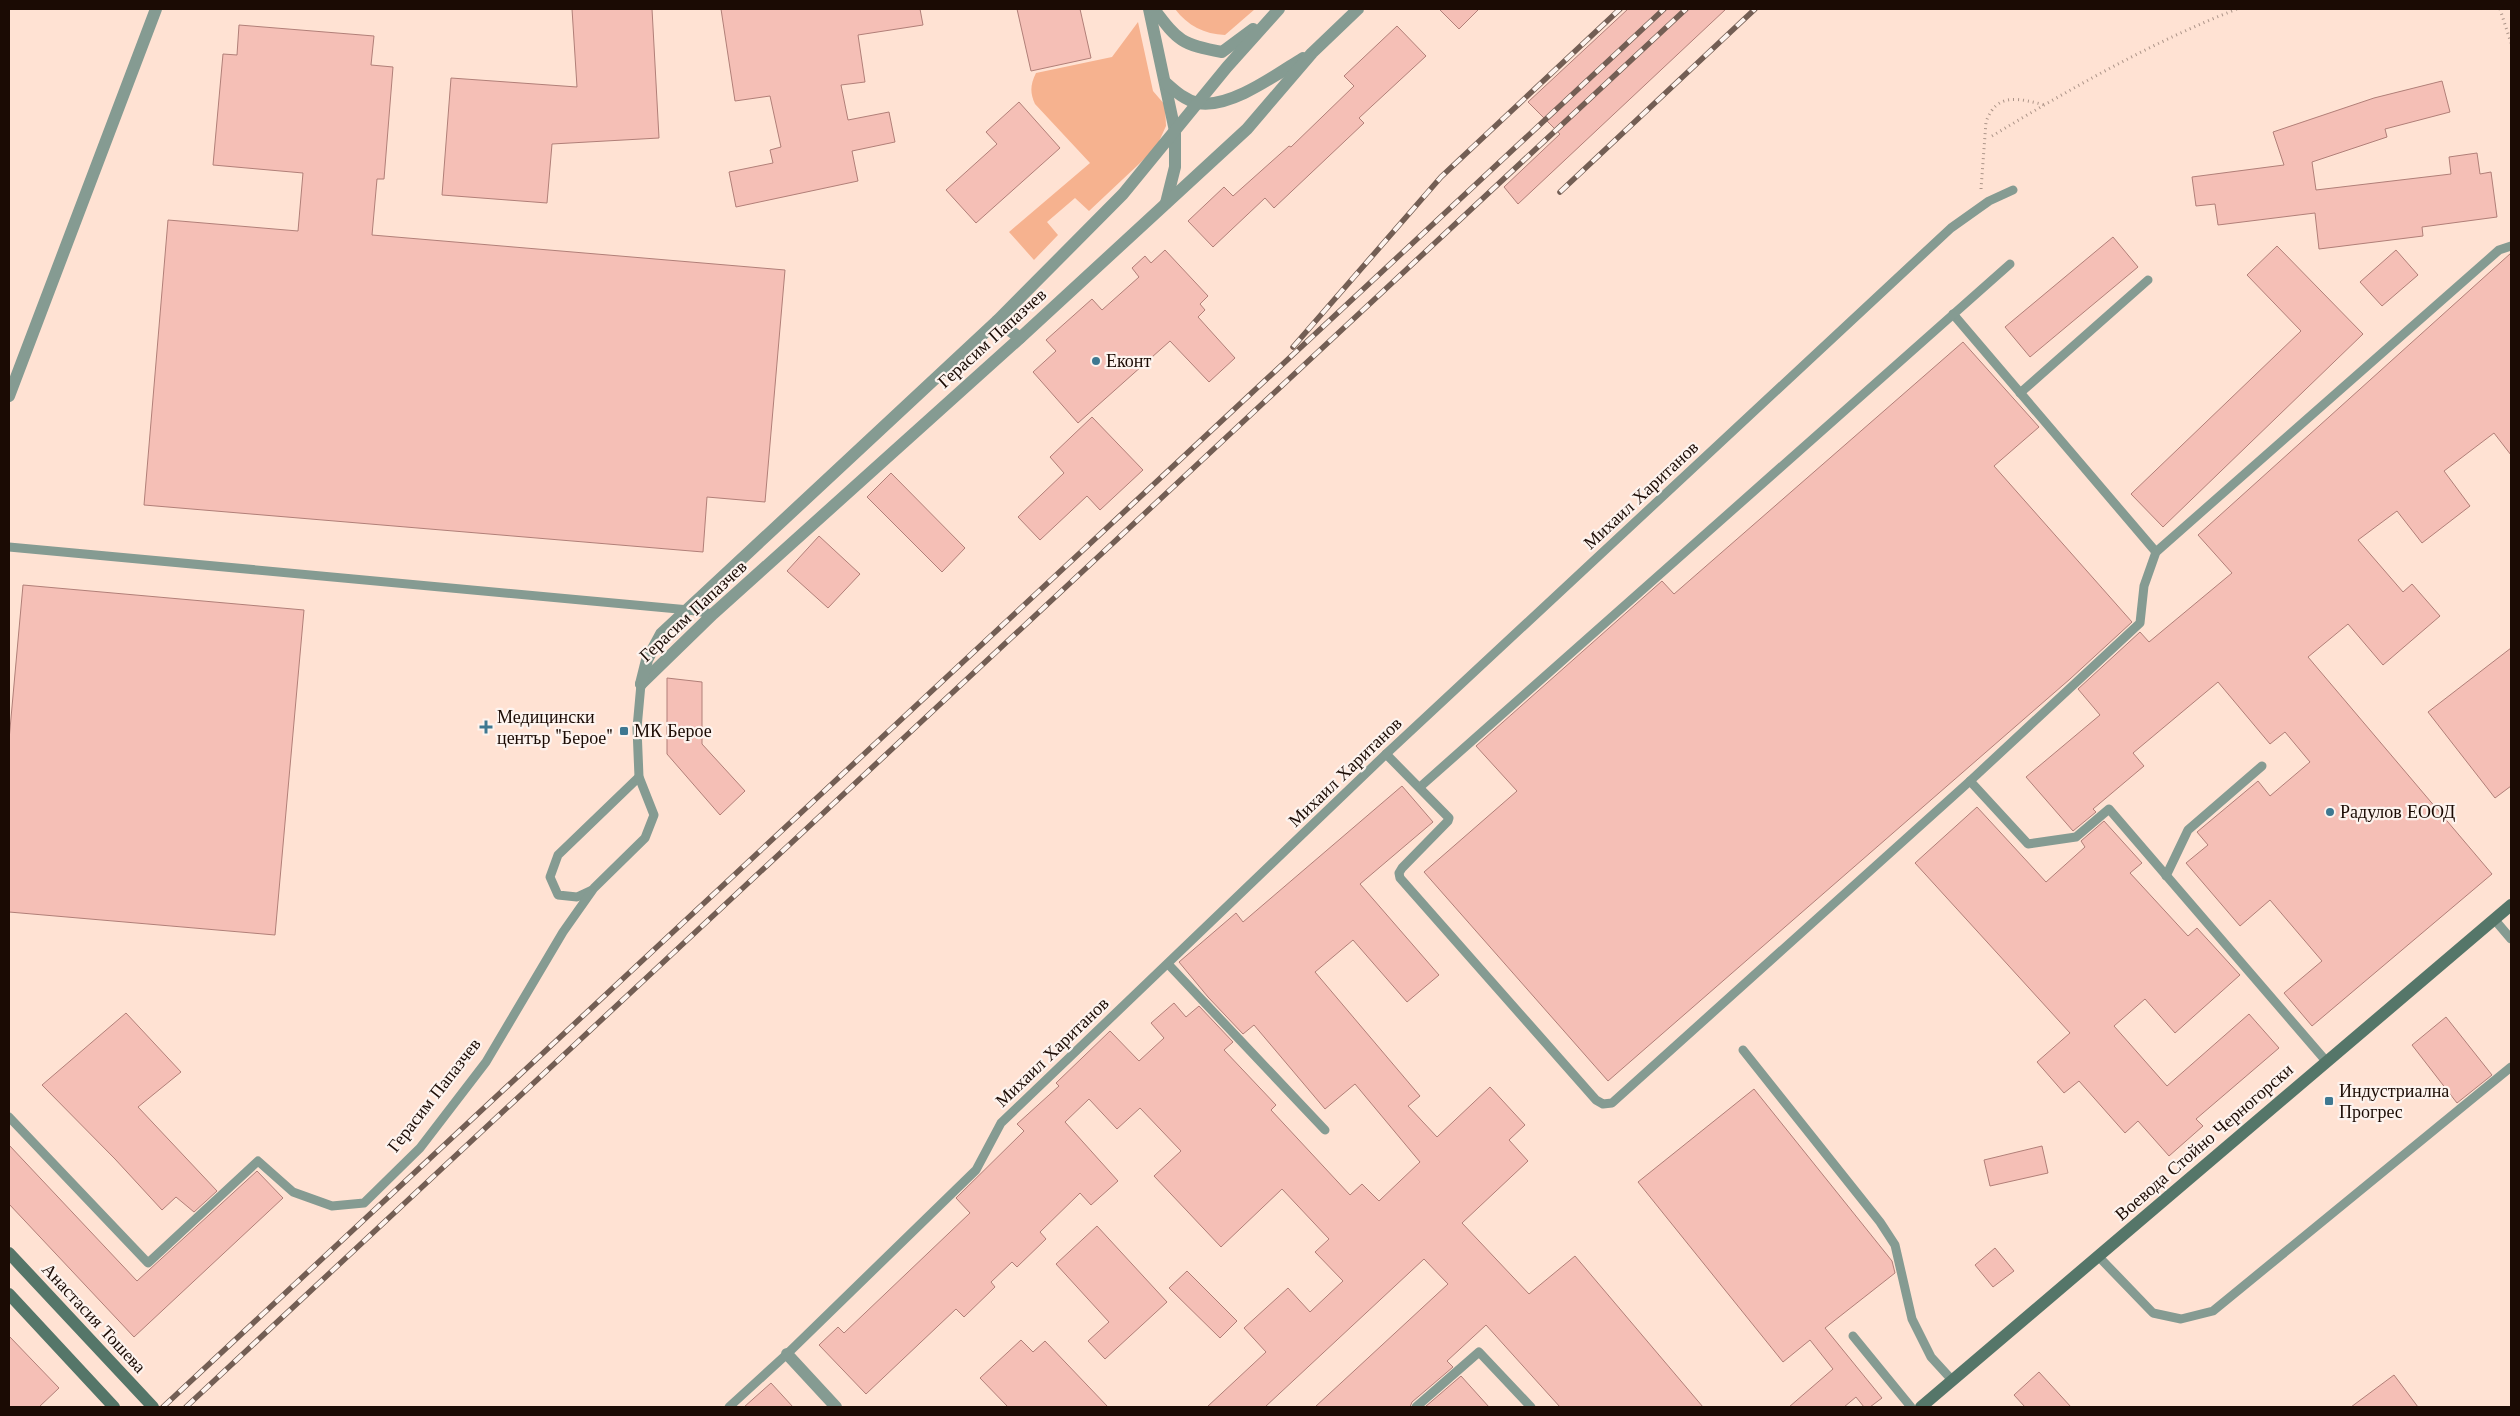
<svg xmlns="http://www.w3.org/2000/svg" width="2520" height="1416" viewBox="0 0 2520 1416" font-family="'Libre Baskerville',serif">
  <rect width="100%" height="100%" fill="#ffe2d3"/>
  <g fill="#f6b28f">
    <path d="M1175,9h80l-30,26c-21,-1 -37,-9 -50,-26z"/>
    <path d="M1138,22l15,69 12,14 1,21 -10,22 -67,63 -14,-13 -28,24 11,13 -24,25 -25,-28 81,-69 -55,-59c-5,-11 -5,-19 1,-31l76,-16z"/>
  </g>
  <g fill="#f5bfb6" stroke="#b17f78">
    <path d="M572,9h80l7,129 -107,6 -5,59 -105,-8 9,-117 126,9z"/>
    <path d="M721,9h199l3,16 -65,10 7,47 -24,3 7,35 41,-8 6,30 -43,9 6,30 -122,26 -7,-35 44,-9 -3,-13 11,-3 -11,-51 -35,5z"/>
    <path d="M1017,9h63l11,49 -60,13z"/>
    <path d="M1439,9h40l-20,20z"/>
    <path d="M1628,9h98l-208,195 -14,-17 56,-53 -32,-32z"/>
    <path d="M239,25l135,11 -3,29 22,2 -9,112h-7l-5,56 413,35 -20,232 -58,-5 -4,55 -559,-47 24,-285 130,11 5,-58 -90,-8 10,-111 14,1z"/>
    <path d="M1397,26l29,30 -67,62 5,5 -90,85 -9,-10 -52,49 -25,-26 36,-34 9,9 56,-50 2,1 63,-61 -10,-10z"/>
    <path d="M2442,81l8,31 -65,17 2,8 -75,25 4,28 135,-16 -2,-17 28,-4 3,21 11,-2 6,45 -75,10 1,9 -104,13 -4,-36 -97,12 -3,-21 -19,2 -4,-29 92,-12 -11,-33 101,-34z"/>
    <path d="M1019,102l41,46 -84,75 -30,-33 51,-46 -11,-12z"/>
    <path d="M2113,237l25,30 -108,90 -25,-30z"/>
    <path d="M2277,246l86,88 -200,193 -32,-33 170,-163 -54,-56z"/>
    <path d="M1165,250l43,46 -8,8 5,6 -7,7 37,41 -26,24 -39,-41 -92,82 -45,-51 23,-21 -10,-11 46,-41 10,11 37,-33 -7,-9 13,-12 6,7z"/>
    <path d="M2396,250l22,25 -36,31 -22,-24z"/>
    <path d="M2511,253v202l-17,-22 -50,38 26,35 -48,37 -25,-32 -39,29 45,52 9,-8 28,32 -57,49 -35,-41 -40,33 184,217 -180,152 -28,-33 38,-32 -52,-61 -30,26 -54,-63 22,-18 -11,-13 61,-51 12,15 40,-34 -25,-30 -15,12 -52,-62 -85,71 11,13 -51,43 3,3 -23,19 -47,-54 74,-62 -22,-26 62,-57 9,10 83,-69 -34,-38z"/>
    <path d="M1963,342l76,85 -45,39 138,156 -62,57 -462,402 -184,-209 93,-81 -41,-45 186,-165 12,13z"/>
    <path d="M1092,417l51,53 -43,40 -13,-14 -47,44 -22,-23 46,-44 -14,-16z"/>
    <path d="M891,473l74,75 -23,24 -75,-75z"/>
    <path d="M819,536l41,38 -32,34 -41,-37z"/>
    <path d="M23,585l281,25 -29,325 -266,-23v-172z"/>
    <path d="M2511,648v138l-16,12 -67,-86z"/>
    <path d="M667,678l35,4v62l43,47 -25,24 -53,-61z"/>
    <path d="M1402,786l31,36 -73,62 79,91 -32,27 -54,-62 -38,32 105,124 -12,10 29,31 53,-50 35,38 -16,15 19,21 -66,62 67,71 46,-38 128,151h-143l-74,-82 -39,36 6,6 -41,35 -2,5h-95l133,-123 -24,-25 -159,148h-58l59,-55 -22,-24 44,-40 22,24 33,-31 -28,-29 14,-13 -47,-50 -61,58 -67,-71 27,-25 -41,-43 -23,21 -28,-30 -24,23 53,59 -27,24 -11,-12 -40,39 6,7 -29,28 -5,-5 -21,20 4,5 -31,30 -8,-8 -90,85 -47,-49 19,-18 6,6 126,-120 -14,-15 68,-67 -7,-7 42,-38 -3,-3 54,-52 29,30 25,-23 -13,-15 23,-20 12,14 13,-11 34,36 -9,8 52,55 -5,5 79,85 12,-11 17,17 41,-39 -65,-78 -30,25 -71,-84 -11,9 -35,-37 -29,-35 57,-49 7,9z"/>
    <path d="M1977,807l69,75 39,-35 -4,-6 23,-20 38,42 -12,10 58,63 9,-8 43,47 -65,58 -30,-34 -31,27 53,60 82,-72 30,34 -83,71 7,7 -34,30 -31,-35 -13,12 -46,-52 -15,12 -27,-31 33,-29 -155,-170z"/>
    <path d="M126,1013l55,59 -43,35 79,84 -23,21 -18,-15 -14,13 -47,-51 -73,-74z"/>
    <path d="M2446,1017l46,58 -35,28 -45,-58z"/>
    <path d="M1754,1089l138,172 3,12 -70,55 57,70 -12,9h-6l-8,-10 -12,10h-55l44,-38 -23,-29 -27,22 -145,-180z"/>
    <path d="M9,1145l128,136 120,-110 26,27 -149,139 -125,-133z"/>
    <path d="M2042,1146l6,27 -58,13 -6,-26z"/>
    <path d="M1097,1226l70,76 -62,57 -17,-18 21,-19 -53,-58z"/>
    <path d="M1995,1248l19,23 -21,16 -18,-22z"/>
    <path d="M1187,1271l50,50 -17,17 -51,-50z"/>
    <path d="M9,1336l50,52 -20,19h-30z"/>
    <path d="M1021,1340l12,12 12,-11 63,66h-100l-28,-29z"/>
    <path d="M2039,1372l32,35h-46l-11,-12z"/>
    <path d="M2394,1375l24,32h-67z"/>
    <path d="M1461,1376l28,31h-64z"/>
    <path d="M771,1383l22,24h-49z"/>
  </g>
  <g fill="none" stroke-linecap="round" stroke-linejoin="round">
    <g stroke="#ad9589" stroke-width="3" stroke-dasharray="1 4" stroke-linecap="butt">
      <path d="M2500,9l11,34"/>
      <path d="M1992,136c78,-47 160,-94 245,-127"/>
      <path d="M1981,189l5,-67c11,-31 34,-23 59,-17"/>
    </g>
    <g stroke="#859b92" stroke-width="9">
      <path d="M1953,314l203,238"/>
      <path d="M2020,393l128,-113"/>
      <path d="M9,547l680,63 24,4"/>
      <path d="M1386,754l63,64 -1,3 -46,47 -3,5 1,5 196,222 7,4 9,-1 358,-322 170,-158 4,-37 12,-34 343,-302 12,-4"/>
      <path d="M1970,781l58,63 48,-7 33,-28 217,252"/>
      <path d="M1420,787l590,-523"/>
      <path d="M2166,876l22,-46 74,-64"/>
      <path d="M592,890l-15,7 -19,-2 -8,-18 8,-22 81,-78"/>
      <path d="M2494,919l17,20"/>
      <path d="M1168,964l157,166"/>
      <path d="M1743,1050l137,172 15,23 17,74 19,38 21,23"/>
      <path d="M9,1117l139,146 110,-102 35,31 39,14 32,-3 56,-55 66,-86 77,-130 31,-44 51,-50 9,-23 -15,-38 -2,-49 4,-44"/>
      <path d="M2098,1256l55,57 28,6 32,-8 298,-244"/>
      <path d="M1853,1336l58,71"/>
      <path d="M729,1407l58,-53 189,-184 25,-47 385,-369 565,-526 38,-27 24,-11"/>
      <path d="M1416,1407l63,-55 52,55"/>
    </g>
    <g stroke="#859b92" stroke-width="12">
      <path d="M1149,9l26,122v36l-9,36"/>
      <path d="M1154,9c24,32 28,36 68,43l31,-23"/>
      <path d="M1166,83c10,9 19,17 32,20 32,6 79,-29 105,-45"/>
      <path d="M997,321l23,17"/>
      <path d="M9,396l147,-387"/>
      <path d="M641,684l72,-70 307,-276 227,-209 65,-76 46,-44"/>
      <path d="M641,684l6,-24 14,-26 336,-313 126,-127 104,-127 52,-58"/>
      <path d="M787,1354l49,53"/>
    </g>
    <g stroke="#557669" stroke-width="12">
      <path d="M9,1253l144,154"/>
      <path d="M9,1294l105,113"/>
      <path d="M1921,1407l590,-502"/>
    </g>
    <g stroke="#735e54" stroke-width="5.5">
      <g id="rail">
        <path d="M1560,192l195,-183"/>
        <path d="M1293,347l148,-170 179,-168"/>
        <path d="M163,1407l1501,-1398"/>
        <path d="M186,1407l1500,-1398"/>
      </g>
    </g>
    <use href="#rail" stroke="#fdf3ee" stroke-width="4" stroke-dasharray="11" stroke-linecap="butt"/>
  </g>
  <g fill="#3e7891" stroke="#fdf3ee" stroke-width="2">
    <circle cx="1096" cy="361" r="5"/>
    <path d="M483.5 719.5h5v5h5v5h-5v5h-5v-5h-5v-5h5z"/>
    <rect x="619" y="726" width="10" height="10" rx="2.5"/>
    <circle cx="2330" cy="812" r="5"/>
    <rect x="2324" y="1096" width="10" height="10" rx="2.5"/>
  </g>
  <g text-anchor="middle" stroke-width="4.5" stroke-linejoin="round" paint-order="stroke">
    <g font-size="18" fill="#1b0b04" stroke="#fdf3ee">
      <text transform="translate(992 338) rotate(-42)" y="6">Герасим Папазчев</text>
      <text transform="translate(1641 495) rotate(-43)" y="6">Михаил Хаританов</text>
      <text transform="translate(693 611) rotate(-43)" y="6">Герасим Папазчев</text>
      <text transform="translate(1345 772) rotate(-44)" y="6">Михаил Хаританов</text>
      <text transform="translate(1052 1052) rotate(-44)" y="6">Михаил Хаританов</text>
      <text transform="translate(434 1095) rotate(-52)" y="6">Герасим Папазчев</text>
      <text transform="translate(2204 1142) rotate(-41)" y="6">Воевода Стойно Черногорски</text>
      <text transform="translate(94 1318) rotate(47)" y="6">Анастасия Тошева</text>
    </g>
    <g font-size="18" fill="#1b0b04" stroke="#fdf3ee" text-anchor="start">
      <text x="1106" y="367">Еконт</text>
      <text x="497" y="723">Медицински<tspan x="497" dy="21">център "Берое"</tspan></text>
      <text x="634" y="737">МК Берое</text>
      <text x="2340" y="818">Радулов ЕООД</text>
      <text x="2339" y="1097">Индустриална<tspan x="2339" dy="21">Прогрес</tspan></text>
    </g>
  </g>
  <rect width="2520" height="1416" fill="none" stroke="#1b0b04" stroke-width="20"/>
</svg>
